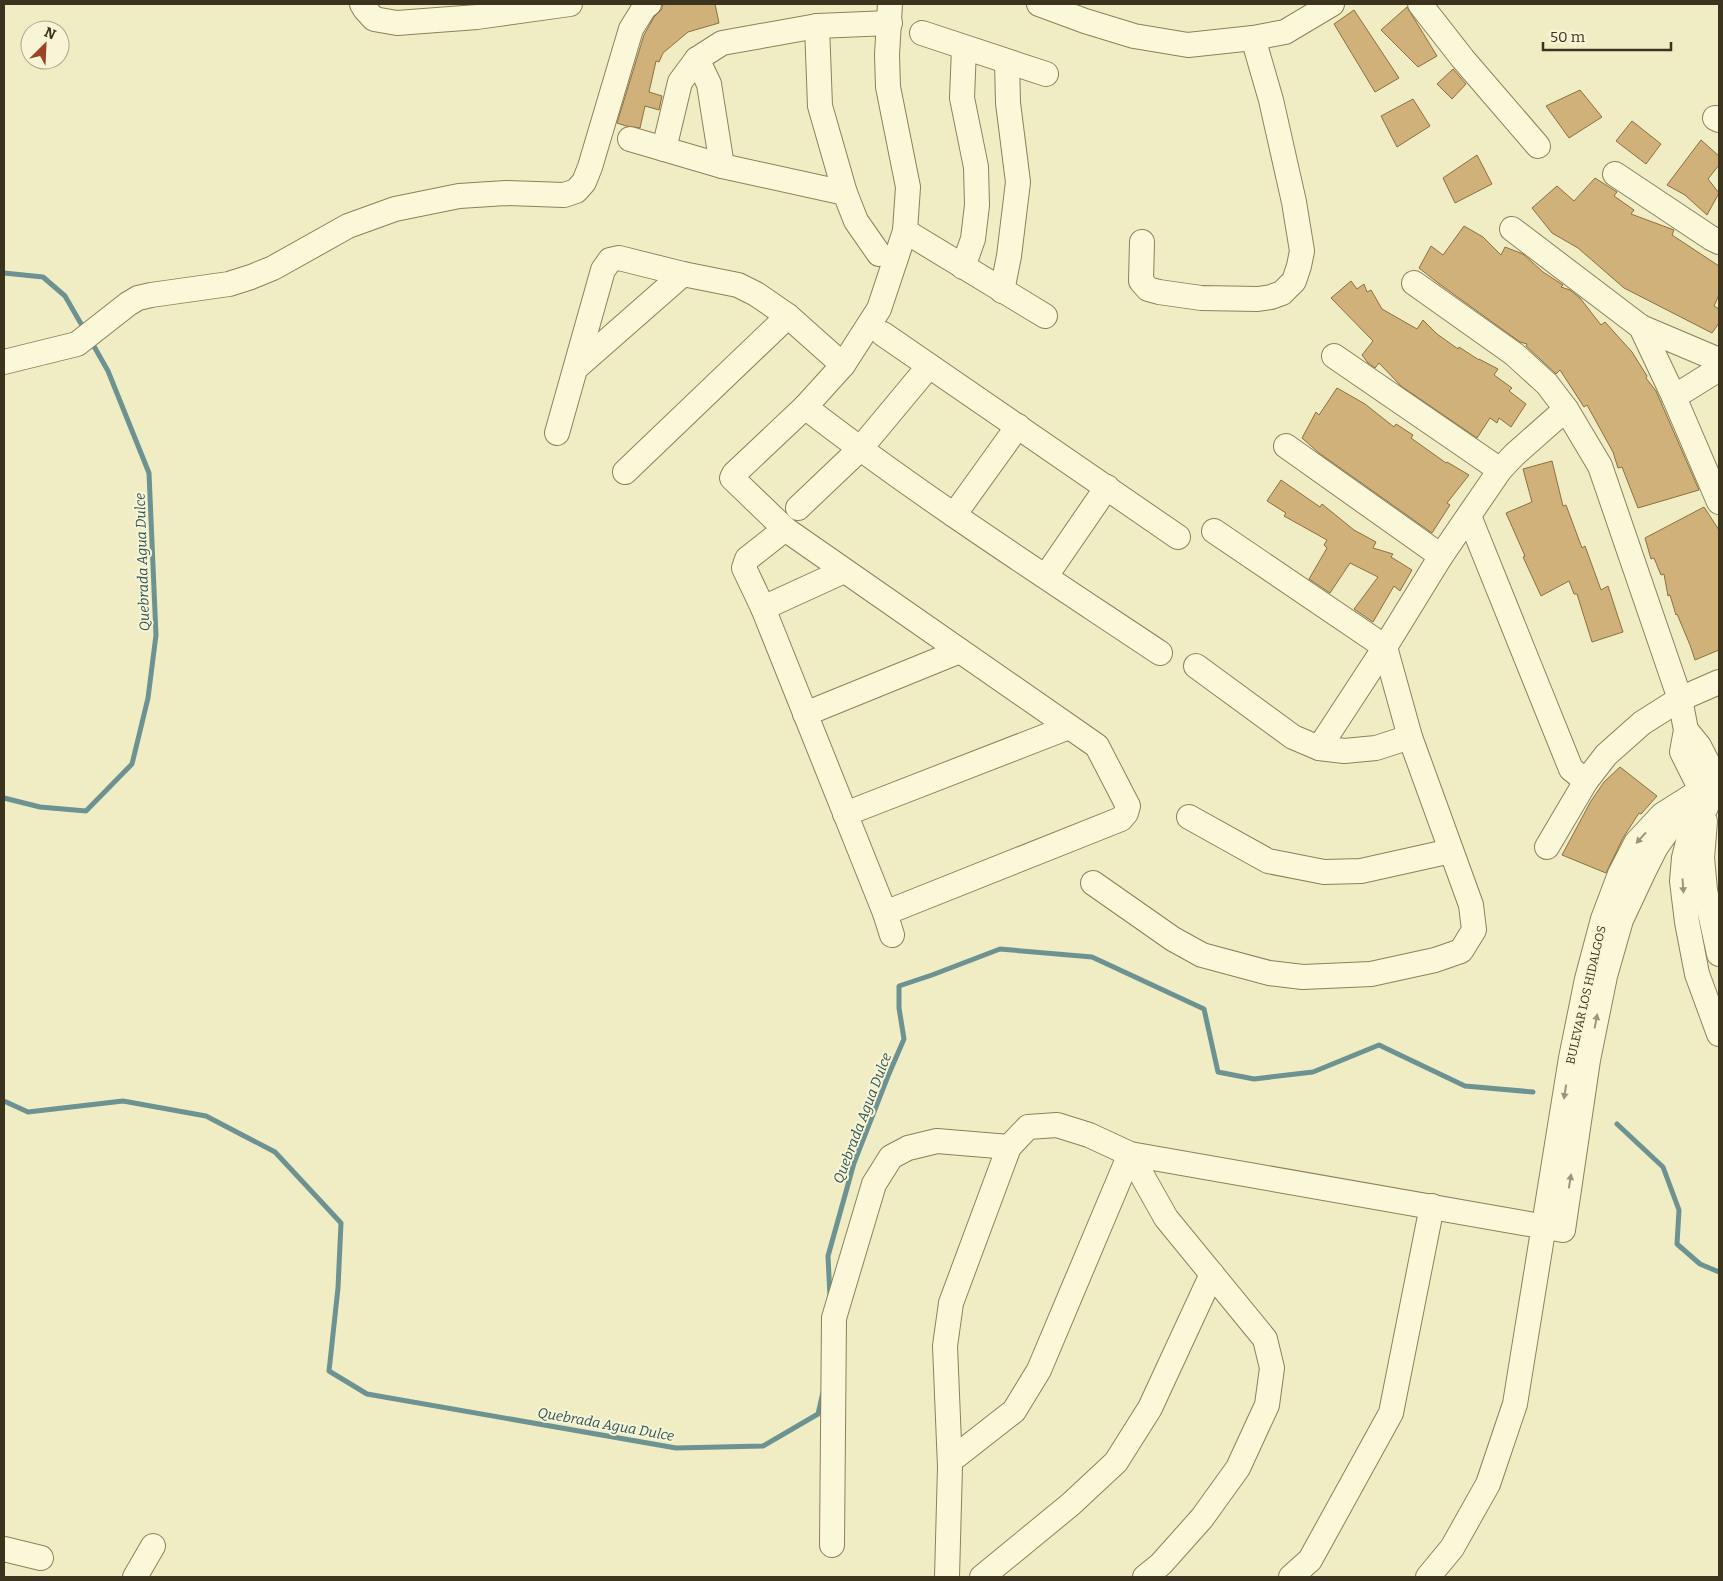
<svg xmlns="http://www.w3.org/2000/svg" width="1723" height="1581" viewBox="0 0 1723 1581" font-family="Bitter,serif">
  <rect width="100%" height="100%" fill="#f0edc5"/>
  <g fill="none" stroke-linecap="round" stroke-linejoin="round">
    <g stroke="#6d9292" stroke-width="5">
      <path d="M4,273l39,4 22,19 19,33"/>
      <path d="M4,798l36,9 46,4 46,-47 16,-66 8,-63 -7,-162 -41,-102 -17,-30"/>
      <path d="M4,1101l24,11 95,-11 83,15 69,36 66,71 -3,65 -9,83 38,23 309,54 87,-2 55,-32 5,-22"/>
      <path d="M1617,1124l46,43 16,43 -2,34 23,20 19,8"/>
      <path d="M830,1297l-2,-41 26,-93 34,-87 16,-37 -5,-31v-22l33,-11 68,-26 92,8 112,52 14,63 36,7 59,-7 66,-27 86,41 68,6"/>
    </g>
  </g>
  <g fill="#cfb179" stroke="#8c703f">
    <path d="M668,4h47l4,19 -31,9 -25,21 -4,9 -3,-1 -7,31 13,4 -3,14 -14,-4 -5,22 -14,-2 -9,-3 27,-88 10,-18 8,-8v-4z"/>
    <path d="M1407,7l30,49 -19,11 -37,-37z"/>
    <path d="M1354,10l45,68 -24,14 -41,-68z"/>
    <path d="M1453,69l13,15 -14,15 -15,-15z"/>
    <path d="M1580,90l22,27 -33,21 -23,-32z"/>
    <path d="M1413,99l17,27 -33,21 -16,-31z"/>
    <path d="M1632,121l29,23 -15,20 -30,-23z"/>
    <path d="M1701,140l18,16v9l-11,14 11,14 -12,22 -22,-20 -18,-10z"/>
    <path d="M1477,155l15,29 -37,19 -12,-25z"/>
    <path d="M1595,178l22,14 -3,4 20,14 -3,4 43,16 -2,5 47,31v29l-5,11 5,3v14l-7,10 -88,-45 -46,-40 -26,-15 -20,-25 25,-22 17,15z"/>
    <path d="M1464,226l19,11 18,18 4,-8 18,7 20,18 20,13 -2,2 9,3 10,8 21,27 4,-3 27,30 15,24 -1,2 10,13 43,99 -61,18 -16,-41 -4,1 -5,-16 -26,-47 -3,2 -24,-37 -4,4 -30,-28 1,-2 -7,-2 -82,-59 -19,-15 12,-22 12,9z"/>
    <path d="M1351,281l6,8 7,-5 3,8 4,-2 11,19 35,20 6,-9 14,14 21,15 1,-2 20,13v-1l19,10 -4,6 18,13 -3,3 17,13 -15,23 -12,-9 -2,5 -7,-5 -13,20 -76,-52 -22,-23 -4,5 -7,-5 -6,-8 11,-14 -42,-43z"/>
    <path d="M1337,388l28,16 29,23 2,-3 17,11 -2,3 35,25 1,-1 22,13 -22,28 3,2 -18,28 -113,-80 -17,-15 14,-26 3,3z"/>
    <path d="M1552,461l11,45 3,-1 16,43 3,-2 16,44 7,-4 15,46 -31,10 -15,-48h-3l-5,-13 -28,15 -18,-39 2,-1 -19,-43 26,-11 -9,-33z"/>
    <path d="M1281,480l39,27 2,-3 32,26 22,12 -3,6 20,6 -2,3 21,13 -12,21 -6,-5 -21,36 -19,-13 24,-32 -28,-14 -20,30 -21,-14 18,-31 -3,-3 3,-5 -43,-24 2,-3 -19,-12z"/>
    <path d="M1704,507l15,23v120l-24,10 -5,-15 -13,-31 -1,1 -6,-20 -2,1 -4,-22 -3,1 -7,-17 -3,1 -6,-21z"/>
    <path d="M1620,767l37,29 -16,18 -2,-1 -16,25 -17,35 -44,-18 29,-54 13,-19z"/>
  </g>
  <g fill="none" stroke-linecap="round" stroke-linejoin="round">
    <g stroke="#8c805a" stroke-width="26">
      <g id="minor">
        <path d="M362,4l3,5 9,10 23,4 80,-6 93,-13"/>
        <path d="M1039,4l46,17 49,15 54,9 65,-7 32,-6 47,-28"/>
        <path d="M1420,4l43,55 75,87"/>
        <path d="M817,26l3,80 25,87"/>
        <path d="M922,33l124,41"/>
        <path d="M697,59l12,25 13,82"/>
        <path d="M1715,118l4,2"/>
        <path d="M630,139l92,27 123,27 11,28 23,33"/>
        <path d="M664,149l16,-67 17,-23 25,-16 95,-17 73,-3"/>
        <path d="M1615,174l96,64 8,4"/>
        <path d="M1512,229l129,98 33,70 45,105"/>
        <path d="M905,231l140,85"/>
        <path d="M1142,242l-1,39 7,8 11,3 42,6 57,1 13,-2 11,-4 12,-12 5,-15 3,-15 -8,-49 -23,-102 -18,-62"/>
        <path d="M963,267l10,-28 4,-34 -1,-38 -14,-69 2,-50"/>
        <path d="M1414,283l100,71 33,30 19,25 34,57 80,233 6,31 -4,22 19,38"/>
        <path d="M1002,291l7,-35 9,-74 -10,-79 -1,-41"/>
        <path d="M1641,327l78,33"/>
        <path d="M883,334l295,203"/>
        <path d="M1334,356l166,114"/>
        <path d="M4,362l73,-18 51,-40 10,-6 13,-3 78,-11 22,-7 22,-9 75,-42 47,-17 64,-13 47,-3 58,2 12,-4 8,-9 6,-15 41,-138 13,-21 5,-4"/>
        <path d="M577,367l106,-93"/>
        <path d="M1674,397l45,-28"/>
        <path d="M805,407c114,88 235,166 355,246"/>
        <path d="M557,433l46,-163 7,-10 9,-2 64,16 55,11 18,9 32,22 55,49"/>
        <path d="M1286,446l155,110"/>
        <path d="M625,472l163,-156"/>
        <path d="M798,508l62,-59 69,-83"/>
        <path d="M954,515l64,-89"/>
        <path d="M1469,516l102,253 15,12"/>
        <path d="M785,529l-38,30 -3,9 19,40 122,305 7,22"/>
        <path d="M1046,576l61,-89"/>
        <path d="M763,608l81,-37"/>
        <path d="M1196,666l97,71 26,11 25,3 32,-3 34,-11"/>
        <path d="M805,714l155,-63"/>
        <path d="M1686,730l13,16 18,35 -11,26 -18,35 -4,16 -2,23 5,41 10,52 22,60"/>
        <path d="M1319,748l66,-101 56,-91 59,-86 14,-15 52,-46"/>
        <path d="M845,814l224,-87"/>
        <path d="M1189,817l79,44 56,11 37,-1 90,-20"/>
        <path d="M1705,821l-3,37 3,32 14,64"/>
        <path d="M1547,847l39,-66 20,-26 36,-32 38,-24 39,-17"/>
        <path d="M1093,883l80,56 29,16 67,18 34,4 68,-3 64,-14 26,-9 13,-21 -3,-25 -61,-168 -25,-90 -171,-116"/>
        <path d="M885,913l236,-94 5,-6 2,-7 -31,-60 -312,-217 -53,-51 2,-4 71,-67 38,-42 36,-56 26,-78 3,-44 -20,-100 -1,-32 3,-51"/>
        <path d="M1130,1154l36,64 99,121 7,29 -5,37 -29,63 -36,50 -41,46 -16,13"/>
        <path d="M950,1461l64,-50 25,-41 91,-216"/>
        <path d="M832,1545l2,-227 40,-134 17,-27 17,-9 29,-7 72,6"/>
        <path d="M4,1549l37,9"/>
        <path d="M135,1577l18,-31"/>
        <path d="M947,1577l3,-110 -5,-121 6,-43 58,-156 19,-20 29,-2 32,10 41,19 433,76 25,-170 17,-84 16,-56 23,-49 12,-24 36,-51"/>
        <path d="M982,1577l89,-73 45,-42 34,-54 62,-134"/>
        <path d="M1291,1577l19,-17 81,-147 41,-207"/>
        <path d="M1428,1577l24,-29 36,-64 27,-80 56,-346 16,-79 16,-60 17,-45 16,-31 26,-28 57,-36"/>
      </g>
    </g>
    <use href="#minor" stroke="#faf8d9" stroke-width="24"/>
  </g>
  <defs><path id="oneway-solid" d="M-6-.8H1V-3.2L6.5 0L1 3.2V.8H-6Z" transform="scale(1.25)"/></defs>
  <g fill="#9a967c">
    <use href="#oneway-solid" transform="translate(1641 838) rotate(132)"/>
    <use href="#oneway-solid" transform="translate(1683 886) rotate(86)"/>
    <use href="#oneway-solid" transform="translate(1596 1021) rotate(-79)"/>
    <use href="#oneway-solid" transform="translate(1565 1092) rotate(99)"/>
    <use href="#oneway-solid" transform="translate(1570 1181) rotate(-81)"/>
  </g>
  <g text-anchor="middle" stroke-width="4" stroke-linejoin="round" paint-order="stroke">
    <g font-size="12" fill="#3b331e" stroke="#f7f5d5">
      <text transform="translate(1586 995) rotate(-77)" y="4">BULEVAR LOS HIDALGOS</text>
    </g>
    <g font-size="14" font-style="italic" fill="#2d535b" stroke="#f7f5d5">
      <text transform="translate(142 562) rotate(-92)" y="5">Quebrada Agua Dulce</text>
      <text transform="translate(862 1118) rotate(-69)" y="5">Quebrada Agua Dulce</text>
      <text transform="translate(606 1424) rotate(10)" y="5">Quebrada Agua Dulce</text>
    </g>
  </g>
  <rect width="1723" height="1581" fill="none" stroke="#3b331e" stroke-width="10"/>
  <g transform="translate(45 45) rotate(24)"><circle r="24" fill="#f7f5d5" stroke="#aca78c"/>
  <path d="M0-4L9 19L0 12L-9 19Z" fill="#9d4328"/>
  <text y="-8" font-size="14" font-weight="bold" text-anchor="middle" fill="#3b331e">N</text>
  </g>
  <path d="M1543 42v8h128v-8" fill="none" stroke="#3b331e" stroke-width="2.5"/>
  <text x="1550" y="42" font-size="15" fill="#3b331e" stroke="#f7f5d5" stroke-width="4" paint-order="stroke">50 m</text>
</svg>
